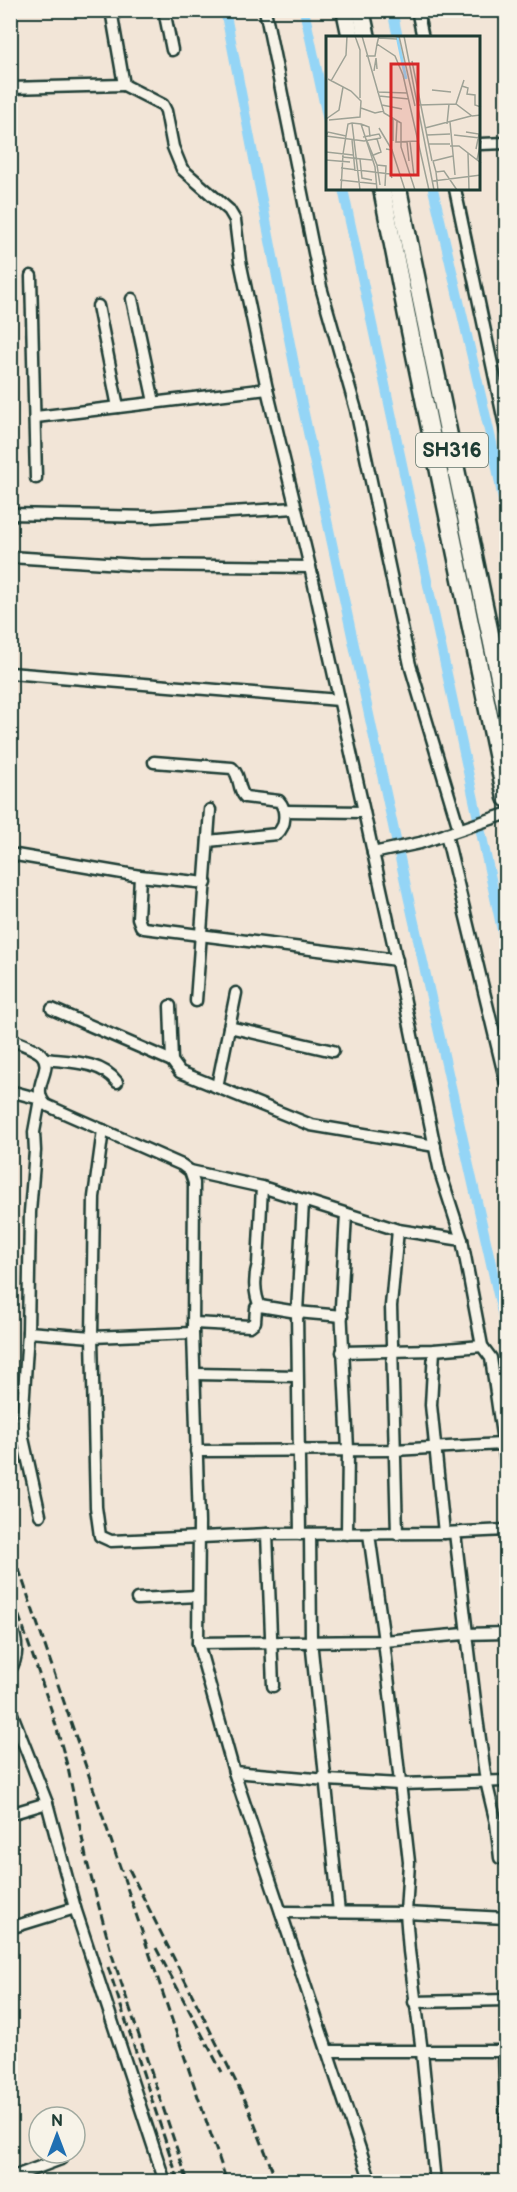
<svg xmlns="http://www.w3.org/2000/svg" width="517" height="2192" viewBox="0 0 517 2192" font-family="'Balsamiq Sans',sans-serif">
  <rect width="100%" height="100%" fill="#f2e5d7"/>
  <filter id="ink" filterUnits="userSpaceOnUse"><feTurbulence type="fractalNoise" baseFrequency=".0167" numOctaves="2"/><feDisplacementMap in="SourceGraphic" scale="12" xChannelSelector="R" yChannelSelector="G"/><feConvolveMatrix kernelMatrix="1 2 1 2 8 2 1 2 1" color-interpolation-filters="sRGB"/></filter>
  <g filter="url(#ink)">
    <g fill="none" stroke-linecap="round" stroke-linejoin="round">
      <g stroke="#94d5f6" stroke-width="10">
        <path d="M225,10l75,385 109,505 97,430"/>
        <path d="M304,10l24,111"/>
        <path d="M392,10l6,28"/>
        <path d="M343,189l163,760"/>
        <path d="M433,189l61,263 12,64"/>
      </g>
      <g stroke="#1f3d34" stroke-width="15">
        <g id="street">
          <path d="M111,10l13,75 39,20 3,6 7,36 9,22 47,41 6,10 5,41 27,128 43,178 83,376 47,229 22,68 20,106 9,12 15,105"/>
          <path d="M164,10l8,40"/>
          <path d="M265,10l56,277 35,123 54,255 49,164"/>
          <path d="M417,10l6,28"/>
          <path d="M10,88l114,-3"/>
          <path d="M480,144l26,-1"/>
          <path d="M455,189l51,242"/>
          <path d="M31,276l5,202"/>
          <path d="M132,299l22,103"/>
          <path d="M98,306l20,101"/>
          <path d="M36,417l231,-28"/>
          <path d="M10,514l141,3 144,-9"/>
          <path d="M10,557l128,8 172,2"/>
          <path d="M10,673l329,27"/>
          <path d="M154,762l78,6c9,8 5,20 13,29l34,4c8,9 7,25 -2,33l-69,7"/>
          <path d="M285,811l79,1"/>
          <path d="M446,834l60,249"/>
          <path d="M373,853l47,-10 86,-29"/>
          <path d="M10,854l130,22 66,7"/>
          <path d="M140,876l-2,42 3,8 3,2 253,32"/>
          <path d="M196,1001l14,-191"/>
          <path d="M170,1006l2,55 8,11 131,53 124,21"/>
          <path d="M52,1009l120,52"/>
          <path d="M229,1027l104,24"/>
          <path d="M10,1039c10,4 22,8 30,14 17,15 -12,34 6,52l136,60 8,6 4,12 -1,150 6,190 -1,120 36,129 137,410"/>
          <path d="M45,1059c25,3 56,2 72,23"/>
          <path d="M217,1087l19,-94"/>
          <path d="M10,1091l30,8 -6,33 1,19 -5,61 -2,120 -6,92 1,14 17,77"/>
          <path d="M103,1130l-9,67 -2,140 4,170 4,29 11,5 156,-7 177,-1 62,-3"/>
          <path d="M190,1171l72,16 136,43 64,10"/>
          <path d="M346,1214l-5,93 7,142 -1,85"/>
          <path d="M260,1306c-6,-12 -6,-29 -2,-42l4,-77"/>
          <path d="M194,1323l56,3 5,-4 1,-14 4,-2 37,6 45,4"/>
          <path d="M28,1332l64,5 101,-4"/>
          <path d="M434,1350l-3,55 13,128"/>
          <path d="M342,1352l92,-2 48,-4"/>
          <path d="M195,1374l101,2"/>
          <path d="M196,1451l198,-1 108,-6"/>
          <path d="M455,1533l22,185 9,63 10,42 4,35"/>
          <path d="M267,1534l6,152"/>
          <path d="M300,1534l-3,-222 6,-110"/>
          <path d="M310,1534l1,106 28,272"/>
          <path d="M369,1534l15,107 25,221 -3,51 3,38 13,101 13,130"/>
          <path d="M397,1534l-6,-228 7,-76"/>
          <path d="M137,1599l61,-3"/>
          <path d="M10,1623c7,16 10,32 0,47"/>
          <path d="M198,1643l186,-2 81,-7 41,-1"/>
          <path d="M10,1709l37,94 28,105 90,274"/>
          <path d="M234,1772l93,8 73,4 106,-3"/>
          <path d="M10,1814l37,-11"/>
          <path d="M281,1912l125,1 100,5"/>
          <path d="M10,1928l65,-20"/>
          <path d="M414,2002l92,-2"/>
          <path d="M327,2051h179"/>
          <path d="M504,2051l2,79"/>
          <path d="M10,2178l51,-19"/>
        </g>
      </g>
      <g stroke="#1f3d34" stroke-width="21">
        <g id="primary">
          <path d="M345,10l6,28"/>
          <path d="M361,10l6,28"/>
          <path d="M382,189l25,127 99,482"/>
          <path d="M398,189l108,522"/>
        </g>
      </g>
      <use href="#street" stroke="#f7f3e8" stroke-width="10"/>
      <use href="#primary" stroke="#f7f3e8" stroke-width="16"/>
      <g stroke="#1f3d34" stroke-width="3" stroke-dasharray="9 4.5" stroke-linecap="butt">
        <path d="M10,1543l217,639"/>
        <path d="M10,1590l42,122 16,56 19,94 25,93 76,227"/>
        <path d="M129,1869l117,233 31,80"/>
        <path d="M156,1948l66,124"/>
        <path d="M108,1967l71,215"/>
      </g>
    </g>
  </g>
  <g text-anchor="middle" stroke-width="6" stroke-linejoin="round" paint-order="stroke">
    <rect fill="#f7f3e8" stroke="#60746a" stroke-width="1.5" x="416" y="433" width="72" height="34" rx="4.5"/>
    <g font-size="20" font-weight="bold" fill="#1f3d34">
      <text x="452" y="457">SH316</text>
    </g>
  </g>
  <g transform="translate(326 36)">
    <rect width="154" height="154" fill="#f2e5d7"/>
    <path fill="none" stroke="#94d5f6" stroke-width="3" d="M71,0l9,43"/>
    <path fill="none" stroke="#9ea296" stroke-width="1.5" d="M29,0l5,14v48M36,0l22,77 17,10v24l14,43M53,0l-2,8 18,12 8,19 26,115M73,0l16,70M78,0l30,154M53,2l18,1M40,20h9l2,-12M86,25l20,100M48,35l2,-13 1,11M2,43l23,12 10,10 -1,16 -31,3M5,45l15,-26 1,-19M136,50l6,2 -1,6 8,1v10l6,2M106,54l19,2M51,56l30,1M53,60l30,3M130,68l8,-24M56,69l20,4M93,69l37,-1 16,12 9,-1M35,72l14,5 9,-2M0,83l13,-9 4,-23M64,83h3v22M71,85l-1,21 22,-1M124,86l5,53M26,87l8,67M35,88l8,3 1,10M121,88l2,-20M53,92l13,22M99,92l46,-12M140,96l13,2 -3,15M101,99l23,-1M128,99l26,3M0,100l38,5 17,-3M0,100l2,-4 18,4M37,101l16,-3 2,4M26,104l3,31M41,105l10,24 3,20M81,106l2,19M84,106l4,34M102,108h22M124,110h9l22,17M60,113l6,1 13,40M0,116l27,3M142,117l1,37M45,120l10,-4 -4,-13M16,121l30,3M34,123l2,19 10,2M0,124l24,2M151,124l4,-19M107,125l3,11 8,-1 13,19M107,125l20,-5M51,129l9,1 -1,20M15,132l49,6 2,4M110,136l2,18M14,144l37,4M107,145l48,-6M15,154l2,-36 5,-30 4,-1 9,1 14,43 2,23"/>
    <path fill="#d62828" fill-opacity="0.15" stroke="#d62828" stroke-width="3" d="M65,28h27v111h-27z"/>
    <rect width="154" height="154" fill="none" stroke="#1f3d34" stroke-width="3"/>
  </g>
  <rect width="517" height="2192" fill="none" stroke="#f7f3e8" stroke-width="36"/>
  <rect x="18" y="18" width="481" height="2156" fill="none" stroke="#1f3d34" stroke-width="2" filter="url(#ink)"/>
  <g transform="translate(57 2135)"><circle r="28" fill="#f7f3e8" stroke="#a1aaa0" stroke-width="1.5"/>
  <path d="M0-4.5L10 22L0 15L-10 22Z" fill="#1f6fb2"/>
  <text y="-9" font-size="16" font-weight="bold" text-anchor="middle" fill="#1f3d34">N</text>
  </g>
</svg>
